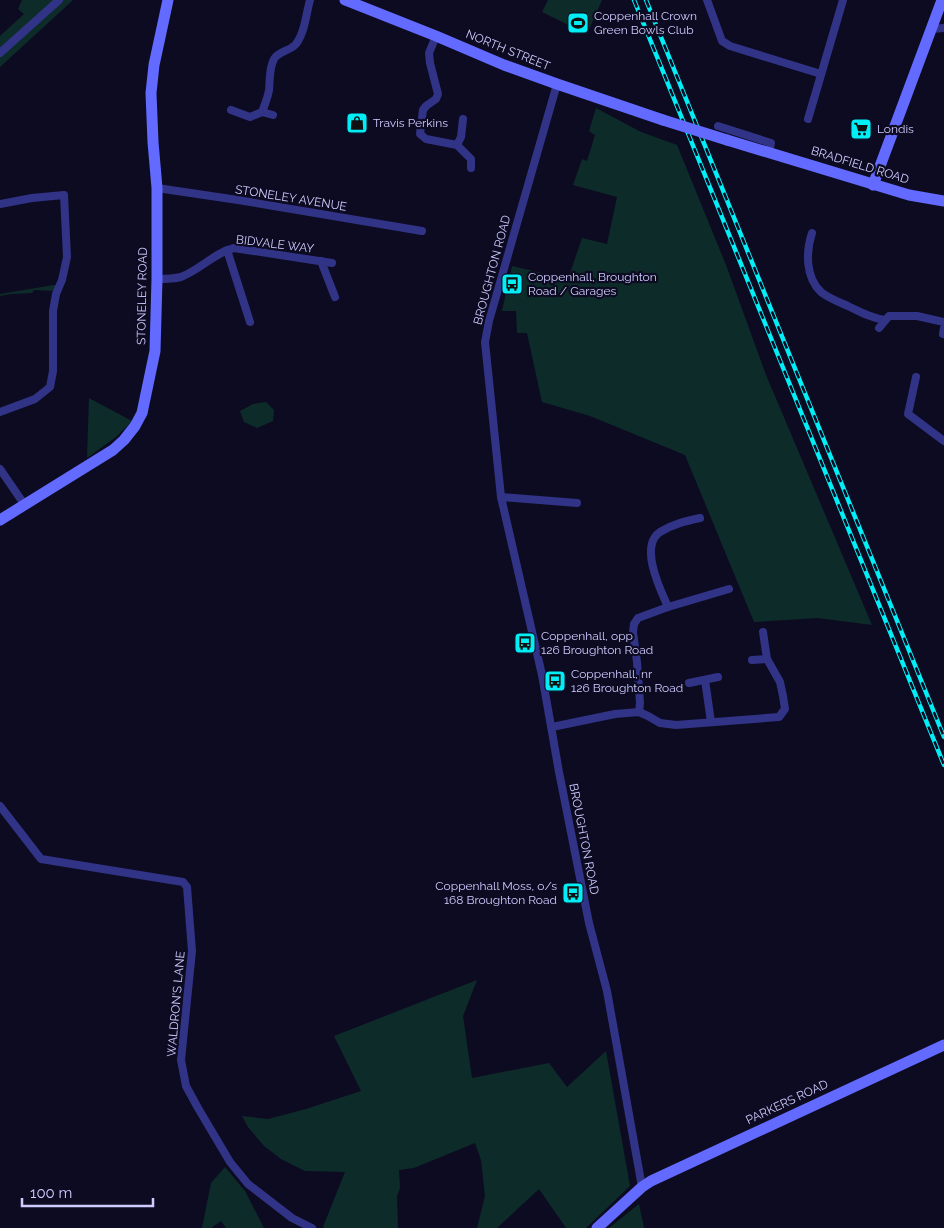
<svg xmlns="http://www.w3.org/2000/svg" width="944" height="1228" viewBox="0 0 944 1228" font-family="Raleway,sans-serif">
  <rect width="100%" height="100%" fill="#0d0b22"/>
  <g fill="#0d2c29">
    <path d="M22,0h51l-73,67v-31l24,-22 -6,-5z"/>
    <path d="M548,0h54l-15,34 -45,-22z"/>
    <path d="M596,108l45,24 36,13 49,120 40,110 106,250 -54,-7 -64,4 -69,-167 -95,-39 -48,-14 -15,-69h-10l-1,-22h-14l10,-45 56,13 14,-41 25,6 10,-47 -44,-12 9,-26 5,2 8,-26 -6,-4z"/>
    <path d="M60,284l-3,7 -23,-1 -2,3 -20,1 -12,2v-2z"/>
    <path d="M89,398l43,23 -16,16 -29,21z"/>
    <path d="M266,402l8,8 -1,11 -16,7 -13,-6 -4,-11 13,-7z"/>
    <path d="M477,980l-14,36 9,62 77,-15 18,24 39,-36 24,135 -44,42h-20l-27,-39 -42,39h-20l8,-32 -4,-36 -6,-17 -61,25 -15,2 1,18 -3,8 1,32h-73l-2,-1 22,-55 -40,-1 -24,-12 -17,-13 -16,-19 -6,-11 26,3 38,-10 55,-18 -27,-55z"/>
    <path d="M225,1167l20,24 19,37h-38l-5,-7 -10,7h-9l9,-45z"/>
    <path d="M639,1204l5,24h-35z"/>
  </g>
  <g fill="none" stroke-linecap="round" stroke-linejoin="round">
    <g stroke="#313386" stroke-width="8">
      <path d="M707,0l15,41 8,5 91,28"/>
      <path d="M932,29l12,-1"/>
      <path d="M436,36l-7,17 1,10 8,31 -2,5 -10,7 -3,4 -3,24 6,5 31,6 14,14v9"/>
      <path d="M0,53l59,-53"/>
      <path d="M557,84l-68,237 -4,21 16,155 41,178 17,97 30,151 18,68 35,196"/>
      <path d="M231,110l19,7 12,-5c3,-8 6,-15 7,-22 1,-10 0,-22 5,-31 5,-8 16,-8 22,-15 9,-12 10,-30 14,-44"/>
      <path d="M262,112l11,3"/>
      <path d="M808,119l35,-119"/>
      <path d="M718,126l53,17 -2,9"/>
      <path d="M457,145l4,-8 2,-18"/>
      <path d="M157,188l81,12 184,31"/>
      <path d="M0,204l32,-6 32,-3 3,62 -5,23 -6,14 -3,17v60l-3,16 -15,12 -35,13"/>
      <path d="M812,233c-6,18 -7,44 9,59 7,6 18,10 27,14 12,6 23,12 37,14"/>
      <path d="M227,250l23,72"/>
      <path d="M321,261l14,36"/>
      <path d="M157,279c8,0 16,0 24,-2 19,-7 33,-24 53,-29l98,15"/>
      <path d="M879,328l10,-12h28l27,6"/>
      <path d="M943,334l1,-6"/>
      <path d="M916,377l-8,37 36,27"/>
      <path d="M0,469l24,35"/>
      <path d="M501,497l76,6"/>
      <path d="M668,607c-8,-18 -29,-61 -8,-75 13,-8 26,-11 40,-14"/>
      <path d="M752,660l15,-1"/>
      <path d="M705,680l6,42"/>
      <path d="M689,683l29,-6"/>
      <path d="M639,712l1,-9 -3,-41 -4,-30 1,-8 4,-6 30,-11 61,-18"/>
      <path d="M552,727l63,-13 24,-2 9,4 12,7 16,2 103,-8 6,-8 -2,-13 -3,-14 -13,-23 -4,-27"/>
      <path d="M0,806l41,53 142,23 4,5 5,64 -11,109 5,26 12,22 32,54 18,22 44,34 20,10"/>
    </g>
    <g stroke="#636aff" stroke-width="11">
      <path d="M345,0l91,36 68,29 53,19 106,36"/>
      <path d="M727,140l182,55 35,6"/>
      <path d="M873,185l69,-185"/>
      <path d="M0,520l113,-70 11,-10 11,-14 7,-13 13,-62 2,-72v-91l-4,-46 -2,-49 3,-28 14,-65"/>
      <path d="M597,1228l45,-41 9,-6 293,-136"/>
    </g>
    <g stroke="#00eff7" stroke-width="4.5">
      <g id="rail">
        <path d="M634,0l310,765"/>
        <path d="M646,0l298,737"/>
      </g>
    </g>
    <use href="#rail" stroke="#0d0b22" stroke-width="2.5" stroke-dasharray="8" stroke-linecap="butt"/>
    <path stroke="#636aff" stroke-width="11" d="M663,120l64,20"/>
  </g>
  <defs>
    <g id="stadium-square" transform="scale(1.125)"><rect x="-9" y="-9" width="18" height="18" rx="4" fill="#00eff7" stroke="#0d0b22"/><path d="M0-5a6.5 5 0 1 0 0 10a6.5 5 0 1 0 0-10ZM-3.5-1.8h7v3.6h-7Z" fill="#111"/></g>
    <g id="shop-square" transform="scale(1.125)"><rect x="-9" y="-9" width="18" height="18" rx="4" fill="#00eff7" stroke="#0d0b22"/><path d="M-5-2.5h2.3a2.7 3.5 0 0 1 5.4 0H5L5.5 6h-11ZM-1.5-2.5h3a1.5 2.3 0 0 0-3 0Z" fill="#111"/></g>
    <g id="supermarket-square" transform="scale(1.125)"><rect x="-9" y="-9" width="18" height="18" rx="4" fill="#00eff7" stroke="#0d0b22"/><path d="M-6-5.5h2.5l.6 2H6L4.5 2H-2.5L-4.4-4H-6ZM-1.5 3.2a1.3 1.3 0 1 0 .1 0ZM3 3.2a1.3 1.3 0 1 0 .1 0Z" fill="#111"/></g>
    <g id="bus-square" transform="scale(1.125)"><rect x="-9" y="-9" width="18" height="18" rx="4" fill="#00eff7" stroke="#0d0b22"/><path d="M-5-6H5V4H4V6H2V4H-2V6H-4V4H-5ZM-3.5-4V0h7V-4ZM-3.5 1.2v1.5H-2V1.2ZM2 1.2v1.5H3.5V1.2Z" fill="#111"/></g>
  </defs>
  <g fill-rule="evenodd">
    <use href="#stadium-square" x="578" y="23"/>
    <use href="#shop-square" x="357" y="123"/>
    <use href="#supermarket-square" x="861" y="129"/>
    <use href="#bus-square" x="512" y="284"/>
    <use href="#bus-square" x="525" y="643"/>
    <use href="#bus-square" x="555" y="681"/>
    <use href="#bus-square" x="573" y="893"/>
  </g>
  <g text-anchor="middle" stroke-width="4.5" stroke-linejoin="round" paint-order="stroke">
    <g font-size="12" fill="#ceccff" stroke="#0d0b22" text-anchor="start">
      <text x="594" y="20">Coppenhall Crown<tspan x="594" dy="14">Green Bowls Club</tspan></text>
      <text x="373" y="127">Travis Perkins</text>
      <text x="877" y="133">Londis</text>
      <text x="528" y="281">Coppenhall, Broughton<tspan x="528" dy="14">Road / Garages</tspan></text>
      <text x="541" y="640">Coppenhall, opp<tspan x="541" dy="14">126 Broughton Road</tspan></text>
      <text x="571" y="678">Coppenhall, nr<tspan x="571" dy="14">126 Broughton Road</tspan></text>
      <text x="557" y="890" text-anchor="end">Coppenhall Moss, o/s<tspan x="557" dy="14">168 Broughton Road</tspan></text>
    </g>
    <g font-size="12" fill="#ceccff" stroke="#0d0b22">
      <text transform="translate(508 50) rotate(22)" y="4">NORTH STREET</text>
      <text transform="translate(860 165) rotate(17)" y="4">BRADFIELD ROAD</text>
      <text transform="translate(291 198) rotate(9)" y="4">STONELEY AVENUE</text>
      <text transform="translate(275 244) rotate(7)" y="4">BIDVALE WAY</text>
      <text transform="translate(492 270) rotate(-75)" y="4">BROUGHTON ROAD</text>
      <text transform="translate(142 296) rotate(-89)" y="4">STONELEY ROAD</text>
      <text transform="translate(584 839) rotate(79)" y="4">BROUGHTON ROAD</text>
      <text transform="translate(176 1004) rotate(-85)" y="4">WALDRON'S LANE</text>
      <text transform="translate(787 1102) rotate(-25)" y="4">PARKERS ROAD</text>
    </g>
  </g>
  <path d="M22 1198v8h131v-8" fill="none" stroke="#ceccff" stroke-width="2.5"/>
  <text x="30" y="1198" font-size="15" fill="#ceccff" stroke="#0d0b22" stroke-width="4" paint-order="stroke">100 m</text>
</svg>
